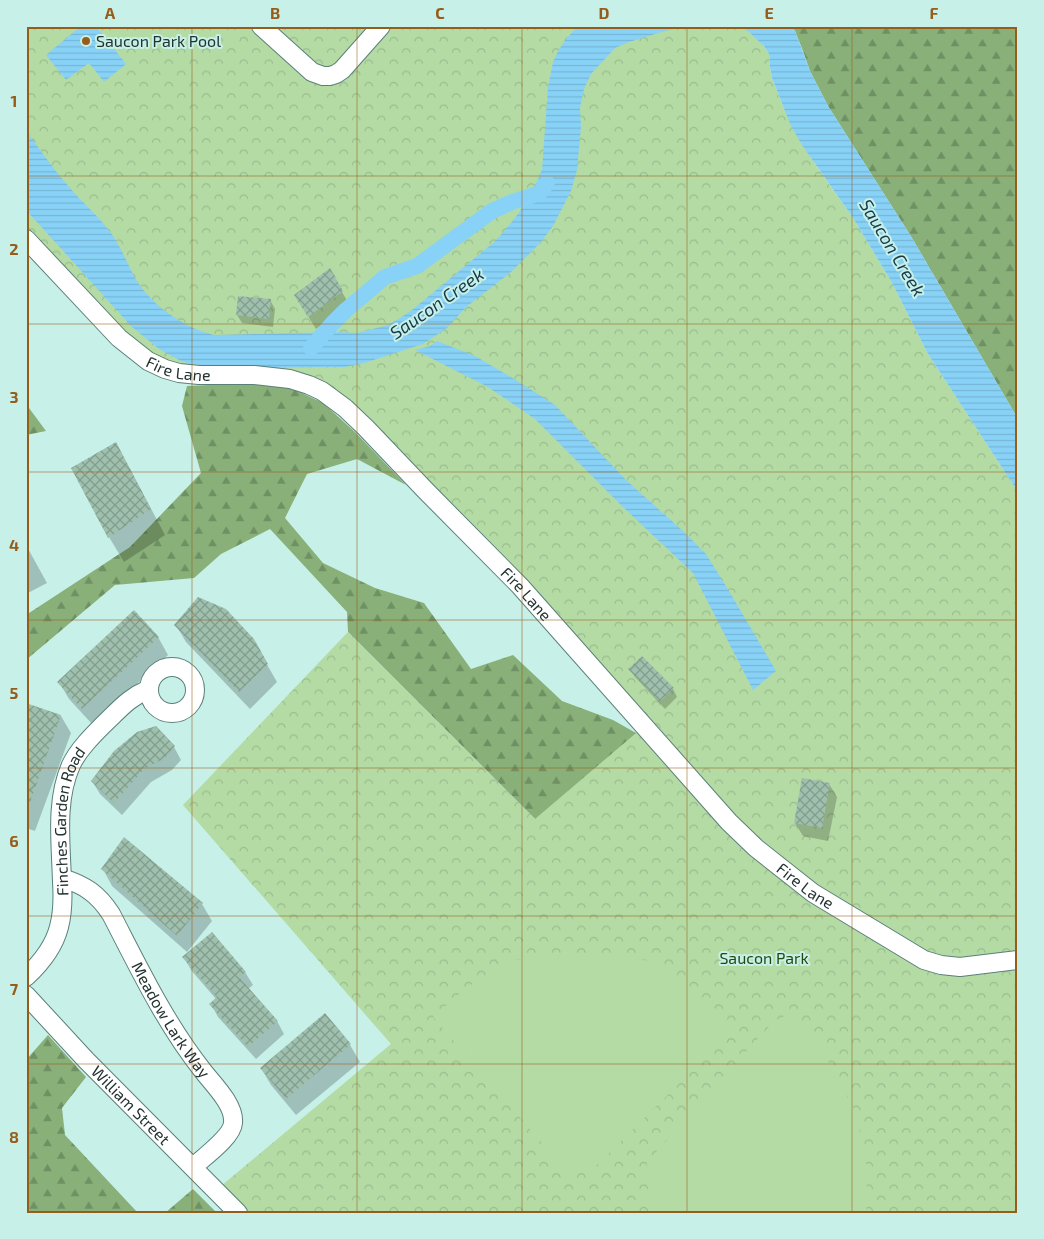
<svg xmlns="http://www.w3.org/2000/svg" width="1044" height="1239" viewBox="0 0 1044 1239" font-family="'Exo 2',sans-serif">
  <defs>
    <pattern id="forest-firs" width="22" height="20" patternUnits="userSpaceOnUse" patternTransform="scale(1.25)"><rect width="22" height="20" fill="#88b078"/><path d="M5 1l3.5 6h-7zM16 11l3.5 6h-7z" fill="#6f9063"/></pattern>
    <pattern id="park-crowns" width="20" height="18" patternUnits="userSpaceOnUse" patternTransform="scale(1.25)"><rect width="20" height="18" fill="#b4dba4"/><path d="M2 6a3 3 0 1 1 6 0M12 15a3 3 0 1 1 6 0" fill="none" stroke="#9abc8e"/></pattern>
    <pattern id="water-rules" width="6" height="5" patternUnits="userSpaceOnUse" patternTransform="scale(1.25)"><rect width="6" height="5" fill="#89d2f7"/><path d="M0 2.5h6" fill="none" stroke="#76b5d4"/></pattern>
    <pattern id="building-cross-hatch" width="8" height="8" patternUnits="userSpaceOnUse" patternTransform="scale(1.25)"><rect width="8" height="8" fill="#a0c0ae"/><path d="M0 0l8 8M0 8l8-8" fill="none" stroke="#829d8e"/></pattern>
  </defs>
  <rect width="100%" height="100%" fill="#c7f0e9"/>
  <g fill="url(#forest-firs)">
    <path d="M792,26h226v393l-106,-181 -84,-132 -18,-35 -7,-20 -8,-20z"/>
    <path d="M252,383l35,3 36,17 32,29 51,53 -49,-26 -50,15 -22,44 38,45 52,25 49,15 47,66 42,-14 49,46 51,19 23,13 45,63 -146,23 -187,-187 -1,-20 -77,-83 -49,25 -27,24 -79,7 -89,75v-45l104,-68 71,-74 -19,-67 5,-20z"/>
    <path d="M26,404l20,27 -20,4z"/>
    <path d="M48,1035l38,42 -24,31 3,27 73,78h-112v-153z"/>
    <path d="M193,1189l24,24h-52z"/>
  </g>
  <path fill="url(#park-crowns)" d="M26,26h715l17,13 6,7 5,8 1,13 2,11 11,28 34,61 36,51 38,63 37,73 90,138v721h-770l-27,-27 170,-142 -208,-239 165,-173 187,187 114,-97 -324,-339 -33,-14 -106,-2 -17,-5 -17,-7 -40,-34 -86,-91z"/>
  <g fill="#b4dba4">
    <path d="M580,953l57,6 19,3 31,22 49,43 -145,144h-25l-133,-154 31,-27 25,-17 27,-13z"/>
    <path d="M787,1015l34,33 35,65 11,55 -1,45h-200l-17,-16 -2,-35 127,-141z"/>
  </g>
  <g fill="url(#water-rules)">
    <path d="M81,26h15l30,38 -22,18 -15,-19 -23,17 -20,-25z"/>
    <path d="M578,26h107l-27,7 -29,9 -14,6 -24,26 -7,15 -4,19 1,19 -4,43 -6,21 -18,35 -12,16 -31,31 -44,34 -19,21 -24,16 -59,19 -19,4 -118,1 -35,-4 -11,-3 -22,-12 -28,-23 -105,-116v-80c14,20 28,40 44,58 12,14 26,26 37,40 12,14 19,33 28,50 17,28 48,49 79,57l125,-3 18,1 31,-8 12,-7 12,-8 81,-67c22,-22 37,-44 49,-73l6,-83 5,-25 5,-11 8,-12z"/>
    <path d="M740,26h52l3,5 15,40 18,35 84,132 106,181v73l-90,-138 -37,-73 -38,-63 -51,-73 -11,-19 -19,-48 -2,-11 -1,-13 -5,-8 -14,-13z"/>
    <path d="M437,341l38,15 36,21 44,28 72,76 55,49 24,24 23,37 47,80 -23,19 -60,-117 -68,-64 -90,-90 -47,-32 -73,-37 15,-4z"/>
  </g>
  <g fill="#0003">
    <path d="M329,270l20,34 -33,25 -13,-21z"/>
    <path d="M270,300l5,9 -2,18 -31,-4 -5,-8z"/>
    <path d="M116,444l14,25 35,66 -41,27 -15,-25z"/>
    <path d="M26,545l21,38 -21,11z"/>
    <path d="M176,625l77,15 24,42 -27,27 -64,-67z"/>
    <path d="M158,637l10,18 -75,70 -24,-26 -10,-17z"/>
    <path d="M630,669l43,20 4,8 -12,12 -30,-32z"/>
    <path d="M26,704l35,12 10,17 -36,98 -9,-3z"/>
    <path d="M174,747l7,13 -9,10 -21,12 -29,33 -22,-21 -8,-13z"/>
    <path d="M829,784l8,13 -9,44 -25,-5 -8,-13z"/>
    <path d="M103,869l99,35 10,17 -25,31 -75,-66z"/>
    <path d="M184,957l61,15 8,13 -5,4 29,32 7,13 -28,25 -38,-42 -7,-13 5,-5 -25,-29z"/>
    <path d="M325,1015l25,30 10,17 -64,53 -25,-30 -10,-17z"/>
  </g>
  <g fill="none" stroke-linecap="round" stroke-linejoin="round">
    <path stroke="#89d2f7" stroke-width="16" d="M311,348l21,-24 14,-14 39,-33 32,-11 75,-55 20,-9 28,-9 7,-10"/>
  </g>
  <g fill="url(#building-cross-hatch)">
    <path d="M330,268l13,23 -35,26 -14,-22z"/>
    <path d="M238,296l33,3 -2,20 -33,-4z"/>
    <path d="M116,442l35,67 -43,29 -37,-70z"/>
    <path d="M198,597l28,12 28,30 14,25 -29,28 -65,-67z"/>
    <path d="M134,610l25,27 -77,72 -25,-27z"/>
    <path d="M642,656l32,32 -14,14 -32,-33z"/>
    <path d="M26,703l35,12 -33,93h-2z"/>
    <path d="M156,726l19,20 -10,12 -21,11 -30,34 -23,-22 23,-30 23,-19z"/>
    <path d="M802,778l28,5 -8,45 -28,-5z"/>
    <path d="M124,837l79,66 -26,33 -76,-67z"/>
    <path d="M212,932l34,40 -7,5 39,44 -30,26 -39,-43 8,-7 -35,-40z"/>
    <path d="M325,1013l26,31 -65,55 -26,-31z"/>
  </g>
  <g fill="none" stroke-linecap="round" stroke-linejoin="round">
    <g stroke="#5a807a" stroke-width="20">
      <g id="minor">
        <path d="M261,26l51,46 11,4h7l6,-2 6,-4 39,-44"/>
        <path id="s1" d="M26,239l93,99 29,23 17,8 14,4 20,2h55l36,4 19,6 13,6 23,17 21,20 60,63 94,95 209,236 27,26 57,45 111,67 17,5 19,2 58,-7"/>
        <circle cx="172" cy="690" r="23"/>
        <path id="s2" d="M62,878c23,7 36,16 49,36 28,54 54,109 92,157 10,13 32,34 30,52 -1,14 -29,34 -40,44"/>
        <path id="s3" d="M26,977c15,-14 28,-30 33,-50 4,-15 4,-30 3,-45 -1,-39 -7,-81 9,-117 7,-15 21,-29 33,-41 16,-15 24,-26 45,-35"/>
        <path id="s4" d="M26,995l60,65 152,153"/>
      </g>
    </g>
    <use href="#minor" stroke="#fff" stroke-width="18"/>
  </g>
  <path fill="none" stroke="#965d1a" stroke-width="1" stroke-opacity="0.55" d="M192,26v1187M357,26v1187M522,26v1187M687,26v1187M852,26v1187M26,176h992M26,324h992M26,472h992M26,620h992M26,768h992M26,916h992M26,1064h992"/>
  <circle fill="#965d1a" stroke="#c7f0e9" stroke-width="2" cx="86" cy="41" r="5"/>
  <g text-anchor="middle" stroke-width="4" stroke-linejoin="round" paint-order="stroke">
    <g font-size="16" fill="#223330" stroke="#c7f0e9" text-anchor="start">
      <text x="96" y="47">Saucon Park Pool</text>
    </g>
    <g font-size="16" fill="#223330" stroke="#c7f0e9">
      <text dy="6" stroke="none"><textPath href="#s1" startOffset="205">Fire Lane</textPath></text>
      <text dy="6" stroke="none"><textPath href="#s1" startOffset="640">Fire Lane</textPath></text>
      <text dy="6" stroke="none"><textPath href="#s3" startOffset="168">Finches Garden Road</textPath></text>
      <text dy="6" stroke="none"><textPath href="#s1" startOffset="1045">Fire Lane</textPath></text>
      <text dy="6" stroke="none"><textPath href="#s2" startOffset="184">Meadow Lark Way</textPath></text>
      <text dy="6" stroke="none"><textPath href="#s4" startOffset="152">William Street</textPath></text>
    </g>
    <g font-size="16" fill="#23490e" stroke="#c7f0e9">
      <text x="764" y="964">Saucon Park</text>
    </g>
    <g font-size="18" font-style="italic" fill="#193a4a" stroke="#c7f0e9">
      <text transform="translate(892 248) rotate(59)" y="6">Saucon Creek</text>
      <text transform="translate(437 304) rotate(-35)" y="6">Saucon Creek</text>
    </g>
  </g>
  <rect width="1044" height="1239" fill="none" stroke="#c7f0e9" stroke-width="55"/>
  <rect x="28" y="28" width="988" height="1184" fill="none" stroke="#965d1a" stroke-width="2"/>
  <g font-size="16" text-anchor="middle" font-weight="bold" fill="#965d1a">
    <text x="110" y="19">A</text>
    <text x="275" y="19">B</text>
    <text x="440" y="19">C</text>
    <text x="604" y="19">D</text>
    <text x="769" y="19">E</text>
    <text x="934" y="19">F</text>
    <text x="14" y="107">1</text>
    <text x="14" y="255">2</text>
    <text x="14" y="403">3</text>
    <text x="14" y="551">4</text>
    <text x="14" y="699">5</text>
    <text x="14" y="847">6</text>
    <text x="14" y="995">7</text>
    <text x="14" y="1143">8</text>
  </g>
</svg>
